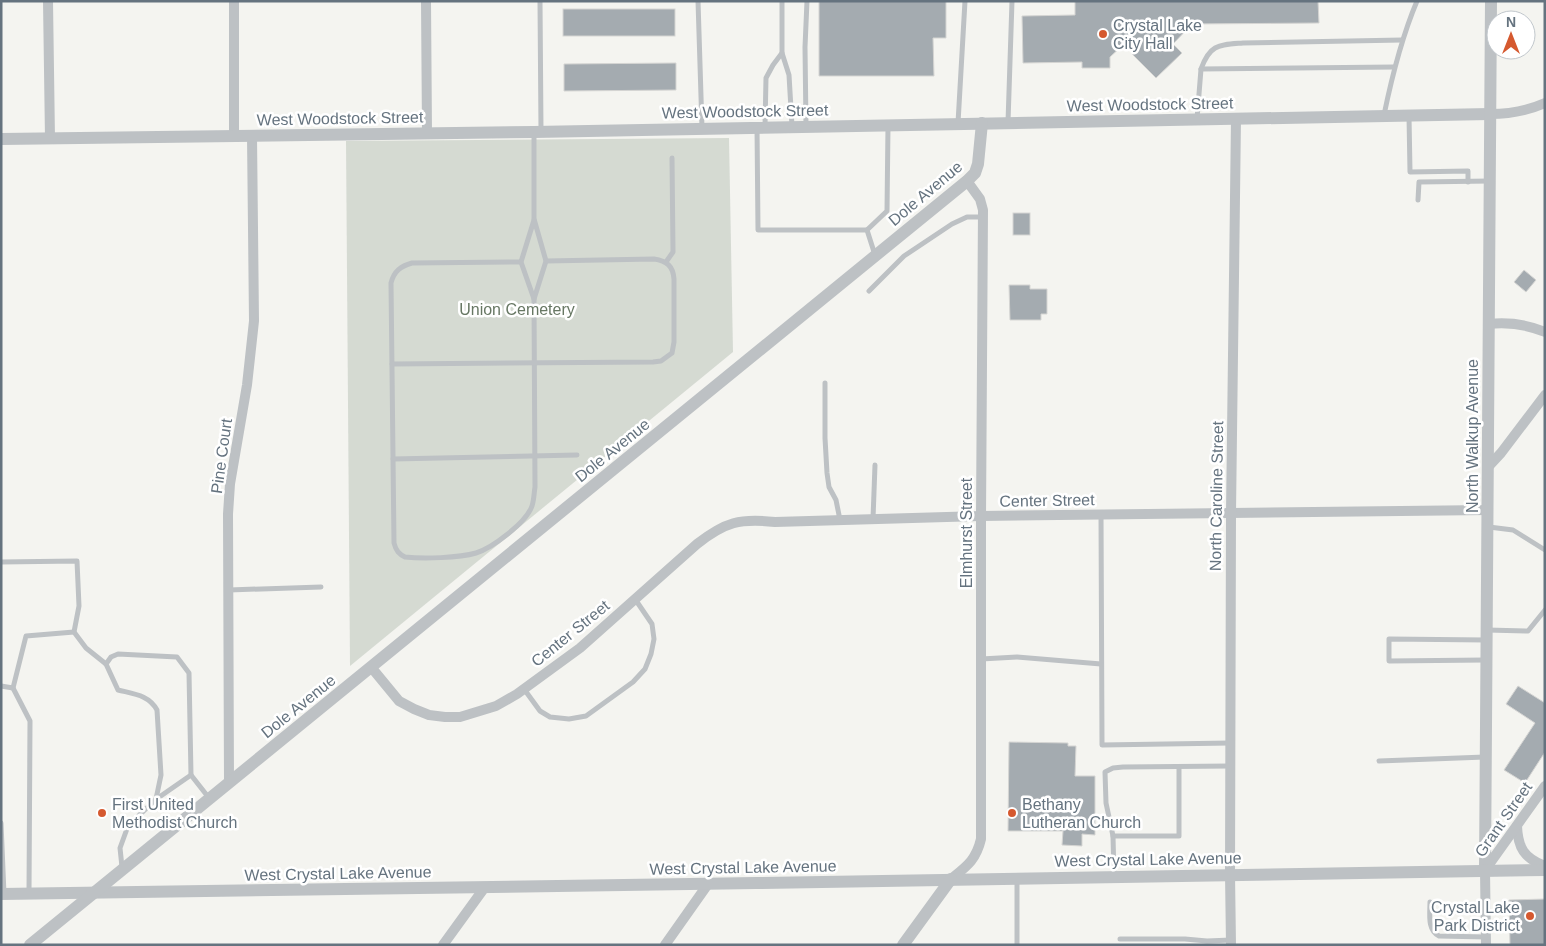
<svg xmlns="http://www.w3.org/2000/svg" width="1546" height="946" viewBox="0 0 1546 946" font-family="Helvetica,sans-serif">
  <rect width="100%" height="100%" fill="#f4f4f0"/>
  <path fill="#d5dad2" d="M729,138l4,214 -383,314 -4,-525z"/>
  <g fill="#a4abb0" stroke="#d5d5d3">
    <path d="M819,1h127v37h-13l1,38h-115z"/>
    <path d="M1075,1h243l1,22 -127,1 -19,20 9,9 -26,25 -25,-25 5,-6 -4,-3h-8l-14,13v11h-28v-6l-59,1 -1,-47 53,-1z"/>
    <rect x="563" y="9" width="112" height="27"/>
    <path d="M676,63v27l-112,1v-27z"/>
    <rect x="1013" y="213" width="17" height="22"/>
    <path d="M1524,270l12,10 -10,12 -12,-10z"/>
    <path d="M1009,285h21v4h17v25h-6v6h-31z"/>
    <path d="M1518,686l27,17v49l-20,31 -21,-13 31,-47 -29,-19z"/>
    <path d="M1009,742l59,1v3h8l-1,30h20v59l-13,-1v12l-20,-1 1,-14h-55z"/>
    <path d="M1545,899v46h-35l-1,-45z"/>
  </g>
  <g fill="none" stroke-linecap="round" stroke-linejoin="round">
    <g stroke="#bdc1c4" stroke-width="5">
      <path d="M540,1l1,130"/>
      <path d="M698,1l4,127"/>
      <path d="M782,1v52"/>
      <path d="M1201,69c9,-25 18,-24 42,-26l159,-3"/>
      <path d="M1384,115c8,-39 17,-76 33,-114"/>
      <path d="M1409,116l1,56 58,-1v11"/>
      <path d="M1197,119l4,-50 193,-2"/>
      <path d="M1008,122l4,-121"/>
      <path d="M958,123l7,-122"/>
      <path d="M765,126l1,-48 7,-13 9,-12 7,22 3,51"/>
      <path d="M806,126l-1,-79 2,-46"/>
      <path d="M757,127l1,103h109l8,25"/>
      <path d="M1418,200l1,-18 71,-1"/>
      <path d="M867,230l20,-19 1,-85"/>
      <path d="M521,262l-109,1c-11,3 -18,8 -21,20l3,260c2,8 5,11 11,14 18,2 54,1 71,-4 16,-5 50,-30 56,-47 2,-6 2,-13 3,-19l-1,-188 12,-38 -12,-42v-87"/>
      <path d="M666,262l7,-10 -1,-94"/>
      <path d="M869,291l35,-35 48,-32 15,-7h16"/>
      <path d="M534,299l-13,-37 13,-42"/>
      <path d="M392,364l261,-2 8,-1 11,-8 2,-11v-63c-1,-13 -7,-18 -20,-20l-108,2"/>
      <path d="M825,383v55l2,35 2,14 7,13 4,20"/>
      <path d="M393,459l184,-4"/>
      <path d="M1101,514l1,231 128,-2"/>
      <path d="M873,519l2,-54"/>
      <path d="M1489,527l24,3 32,20"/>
      <path d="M1,562l76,-1 2,45 -5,26 12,16 20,16 12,26c16,4 31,5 39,20l4,65 -5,24"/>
      <path d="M229,590l92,-3"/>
      <path d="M1487,630l41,1 17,-21"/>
      <path d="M981,659l36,-2 84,7"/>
      <path d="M1485,660l-96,1v-22l97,1"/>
      <path d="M106,664l5,-7 7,-3 59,3 12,16 2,102 18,23"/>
      <path d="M1,686l12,2 13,-52 48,-4"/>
      <path d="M13,688l17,33 -1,172"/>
      <path d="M524,689l16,22 10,6 19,2 17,-3 47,-34 12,-13 6,-15 3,-15 -2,-15 -17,-25"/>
      <path d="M1379,761l106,-4"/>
      <path d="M1,823l3,71"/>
      <path d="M1113,836h66v-69"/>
      <path d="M122,867l-2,-19 8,-22 27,-26 36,-25"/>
      <path d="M1114,876l-1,-40 -7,-33 -1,-31 8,-4 10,-1 107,-1"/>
      <path d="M1430,902c0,12 -3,28 9,34l47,1"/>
      <path d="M1120,939h65l22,2 24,-1"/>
      <path d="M1017,945v-67"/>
    </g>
    <g stroke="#bdc1c4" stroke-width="10">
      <path d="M48,1l2,138"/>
      <path d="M234,1v135"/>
      <path d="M426,1l1,132"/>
      <path d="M1490,114c19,0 37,-3 55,-11"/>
      <path d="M1489,324c20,-2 37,0 56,8"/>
      <path d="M1488,467l13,-14 44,-58"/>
      <path d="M371,667l28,34 15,8 15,6 16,2h15l36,-11 21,-12 63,-46 117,-104c28,-22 43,-26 78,-22l206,-6 507,-6"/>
      <path d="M229,782l-1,-268 2,-30 17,-99 7,-64 -2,-185"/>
      <path d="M1517,826c1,22 7,32 28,40"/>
      <path d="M951,879c16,-13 25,-19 30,-40v-323l2,-306 -3,-11 -13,-18"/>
      <path d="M443,945l42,-58"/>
      <path d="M665,945l43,-61"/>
      <path d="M1231,945l-1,-71 1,-361 5,-395"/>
      <path d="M1486,945l-1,-75 60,-84"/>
    </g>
    <g stroke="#bdc1c4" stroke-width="12">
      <path d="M1,139l533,-7 956,-18"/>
      <path d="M1485,870l6,-869"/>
      <path d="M1,894c515,-4 1029,-18 1544,-24"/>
      <path d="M30,945l937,-764 8,-8 3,-9 4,-41"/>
      <path d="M903,945l48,-66"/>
    </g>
  </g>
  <g fill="#d5592f" stroke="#fff" stroke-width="2">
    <circle cx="1103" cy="34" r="5"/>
    <circle cx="102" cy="813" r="5"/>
    <circle cx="1012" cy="813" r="5"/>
    <circle cx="1530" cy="916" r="5"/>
  </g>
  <g text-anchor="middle" stroke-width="5" stroke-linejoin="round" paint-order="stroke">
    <g font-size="16" fill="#65737f" stroke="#fff" text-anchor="start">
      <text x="1113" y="31">Crystal Lake<tspan x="1113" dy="18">City Hall</tspan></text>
      <text x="112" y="810">First United<tspan x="112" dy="18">Methodist Church</tspan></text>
      <text x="1022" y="810">Bethany<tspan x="1022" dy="18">Lutheran Church</tspan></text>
      <text x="1520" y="913" text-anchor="end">Crystal Lake<tspan x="1520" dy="18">Park District</tspan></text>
    </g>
    <g font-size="16" fill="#65737f" stroke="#fff">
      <text transform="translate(1150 104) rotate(-1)" y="6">West Woodstock Street</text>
      <text transform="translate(745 111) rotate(-1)" y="6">West Woodstock Street</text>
      <text transform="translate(340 118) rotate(-1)" y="6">West Woodstock Street</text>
      <text transform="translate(925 193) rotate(-40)" y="6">Dole Avenue</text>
      <text transform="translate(1472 436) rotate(-90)" y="6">North Walkup Avenue</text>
      <text transform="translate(612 450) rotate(-39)" y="6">Dole Avenue</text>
      <text transform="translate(221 456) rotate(-82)" y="6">Pine Court</text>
      <text transform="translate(1216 496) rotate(-89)" y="6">North Caroline Street</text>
      <text transform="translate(1047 500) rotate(-1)" y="6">Center Street</text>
      <text transform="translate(966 533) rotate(-90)" y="6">Elmhurst Street</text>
      <text transform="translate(570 633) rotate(-39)" y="6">Center Street</text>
      <text transform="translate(298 706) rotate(-39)" y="6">Dole Avenue</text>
      <text transform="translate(1503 819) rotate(-55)" y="6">Grant Street</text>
      <text transform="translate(1148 859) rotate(-1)" y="6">West Crystal Lake Avenue</text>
      <text transform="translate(743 867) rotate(-1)" y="6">West Crystal Lake Avenue</text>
      <text transform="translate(338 873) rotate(-1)" y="6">West Crystal Lake Avenue</text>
    </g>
    <g font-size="16" fill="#677763" stroke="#fff">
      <text x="517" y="315">Union Cemetery</text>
    </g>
  </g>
  <rect width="1546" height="946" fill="none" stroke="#65737f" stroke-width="5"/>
  <g transform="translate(1511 35)"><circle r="24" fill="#ffffff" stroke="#c1c7cc"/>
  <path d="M0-4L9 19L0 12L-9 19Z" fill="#d5592f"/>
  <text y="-8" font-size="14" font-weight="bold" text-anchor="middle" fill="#65737f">N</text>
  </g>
</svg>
